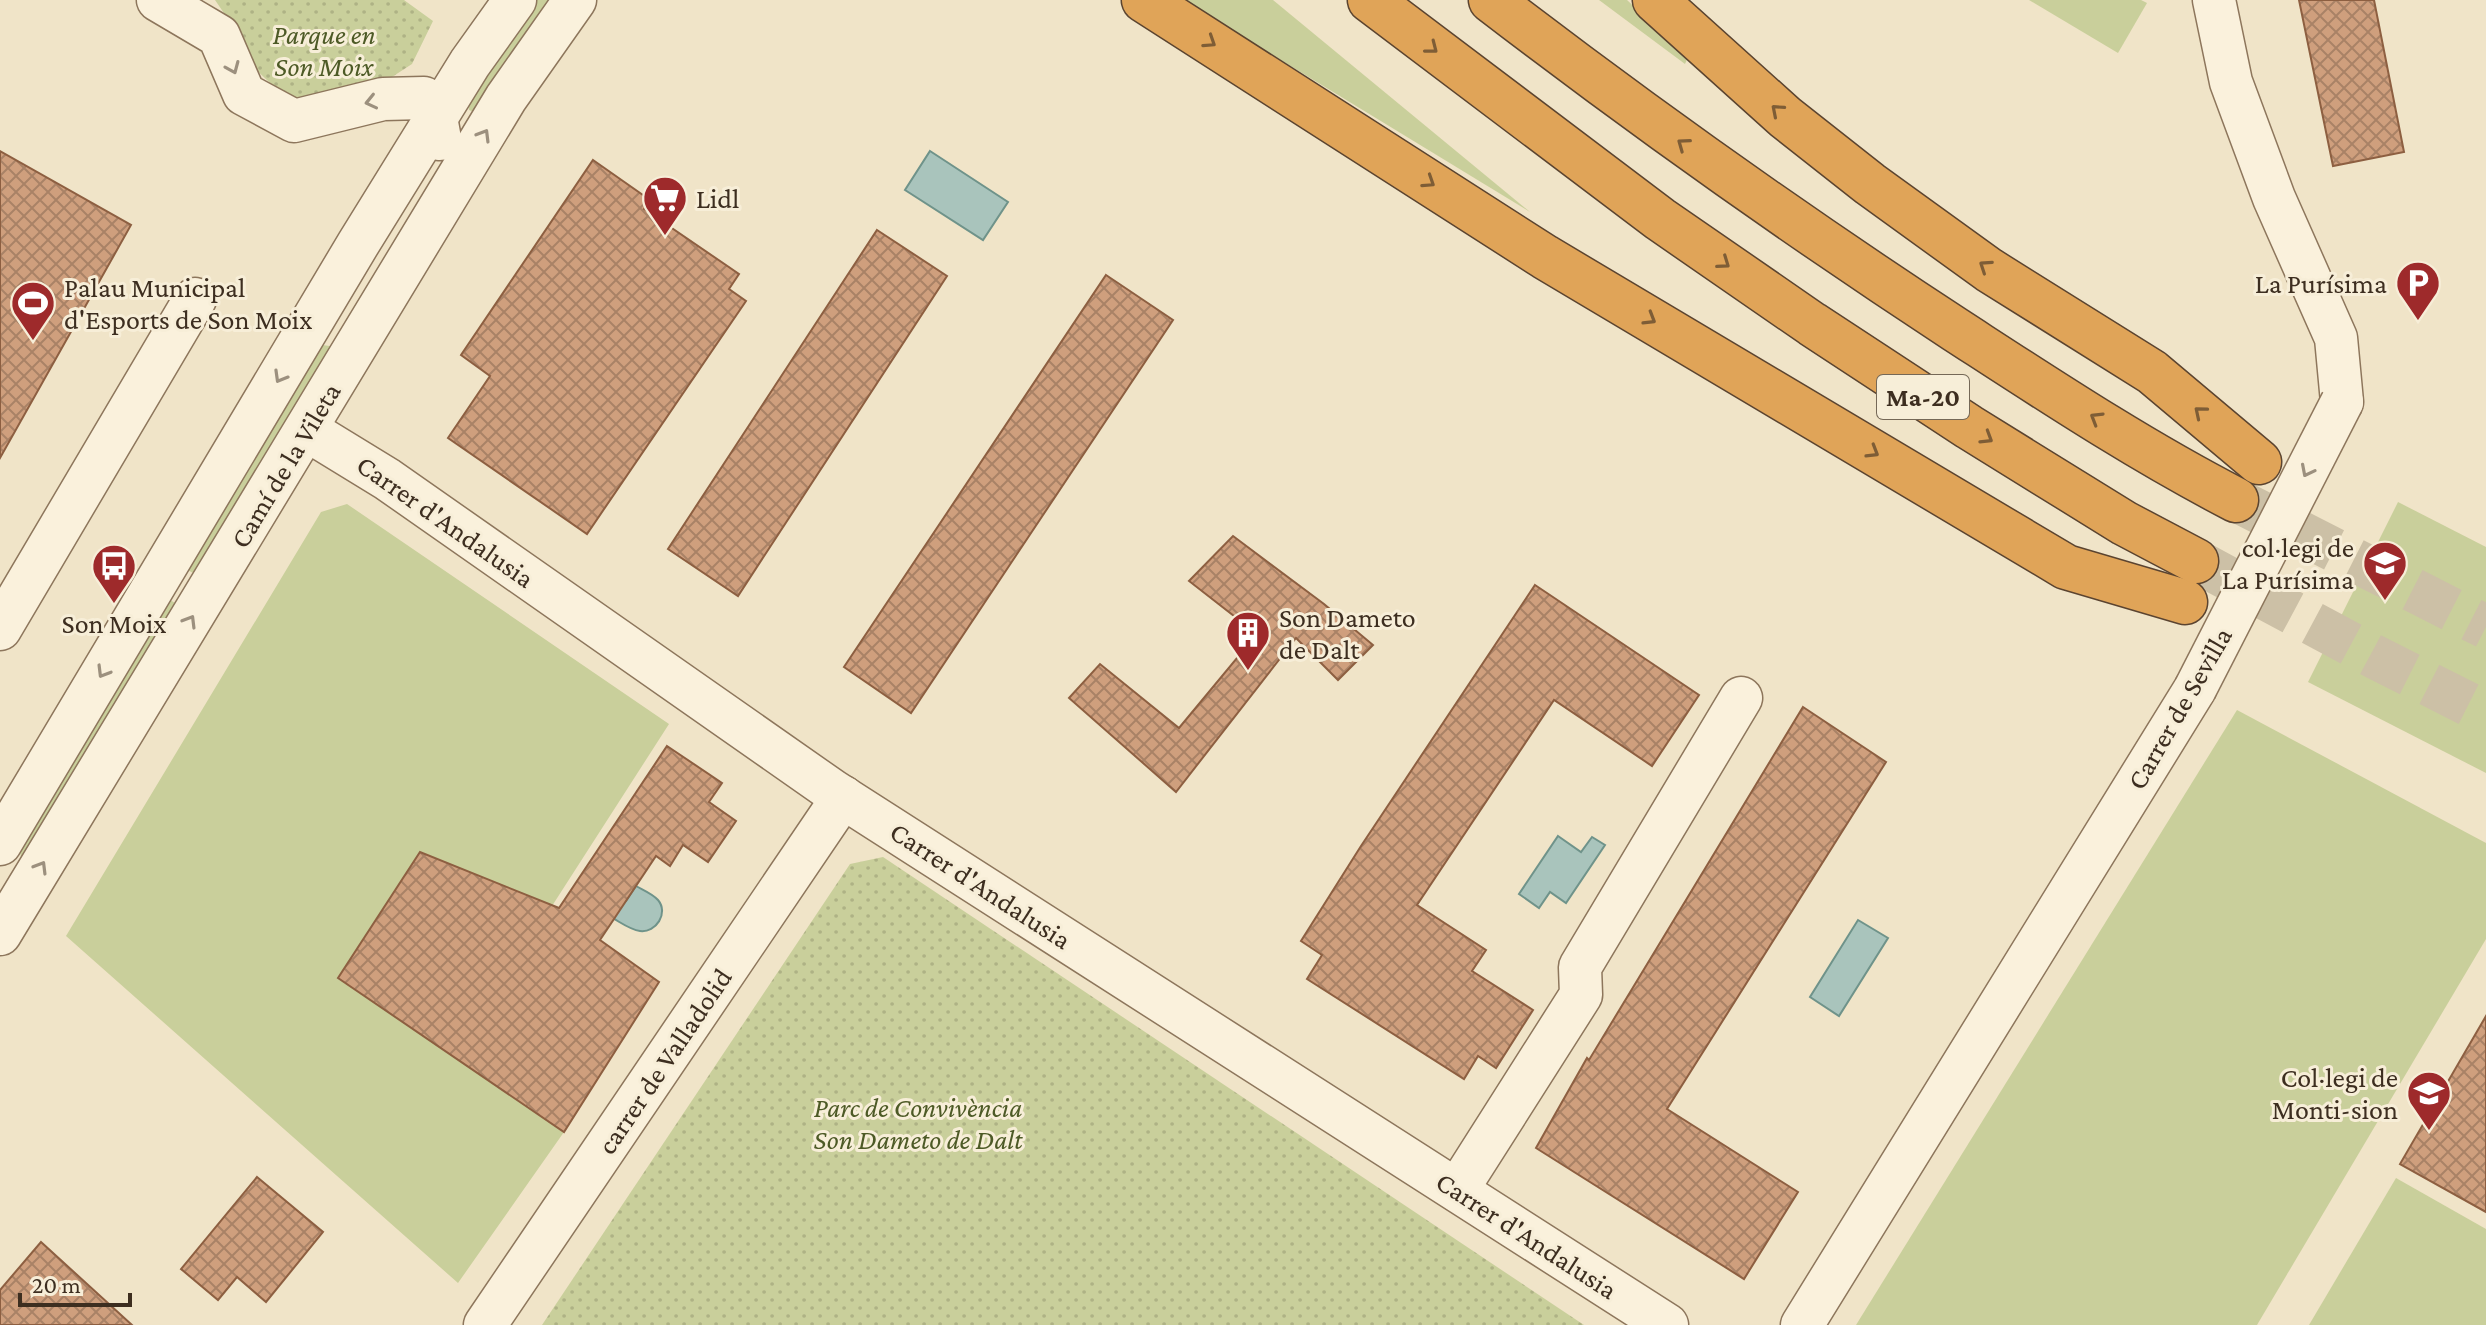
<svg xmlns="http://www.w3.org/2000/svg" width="2486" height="1325" viewBox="0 0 2486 1325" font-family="'Crimson Pro',serif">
  <defs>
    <pattern id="park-dots" width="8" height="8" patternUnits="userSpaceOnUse" patternTransform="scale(2)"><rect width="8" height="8" fill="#c9cf9b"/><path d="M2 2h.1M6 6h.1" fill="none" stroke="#aeb285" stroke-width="1.8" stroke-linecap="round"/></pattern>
    <pattern id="building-cross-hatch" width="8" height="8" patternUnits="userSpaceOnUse" patternTransform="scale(2)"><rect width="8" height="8" fill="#cf9f7d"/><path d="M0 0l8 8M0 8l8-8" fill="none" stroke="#a98266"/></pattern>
  </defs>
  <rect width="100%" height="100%" fill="#f0e4c8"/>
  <g fill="#c9cf9b">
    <path d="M536,0h19l-81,112 -5,-2 -1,-10z"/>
    <path d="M1182,0h91l257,212z"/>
    <path d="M1599,0h28l61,57 -3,7z"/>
    <path d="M2029,0h112l6,3 -29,50z"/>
    <path d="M322,345l8,1 1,5 -134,224 -15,-8 134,-218z"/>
    <path d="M2398,502l88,45v226l-178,-91z"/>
    <path d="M347,504l322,220 -117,182 -214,72 226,154 -106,151 -392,-347 255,-424z"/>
    <path d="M165,597l15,9 -148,248 -11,4 -2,-14z"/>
    <path d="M2237,710l249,133v96l-229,386h-401z"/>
    <path d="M2396,1178l90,51v96h-177z"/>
  </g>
  <g fill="url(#park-dots)">
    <path d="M215,0h189l29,21 -21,43 -37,24 -44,12 -44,-1 -38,-36 -21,-44z"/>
    <path d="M883,857l701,468h-1042l308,-461z"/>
  </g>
  <g fill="#a9c4bc" stroke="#6f938a" stroke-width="2">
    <path d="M930,151l78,51 -25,38 -78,-50z"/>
    <path d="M1558,836l23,16 11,-15 13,8 -39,58 -16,-11 -11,16 -20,-14z"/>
    <path d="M636,886c7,4 17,8 22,14 11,13 -2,33 -18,31 -15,-2 -42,-24 -56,-33l42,3z"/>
    <path d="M1858,920l30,18 -49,78 -29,-19z"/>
  </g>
  <g fill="url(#building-cross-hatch)" stroke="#8d5f41" stroke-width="2">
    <path d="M2299,0h75l30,152 -71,14z"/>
    <path d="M0,151l131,74 -131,233z"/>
    <path d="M593,160l57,40 -6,9 95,65 -10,15 17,12 -159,233 -139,-96 42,-62 -29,-21z"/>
    <path d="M877,230l70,46 -209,320 -70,-47z"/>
    <path d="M1106,275l67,45 -262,393 -67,-46z"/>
    <path d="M1233,536l91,68 49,41 -35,35 -42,-42 -120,154 -107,-94 31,-34 79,64 78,-94 -68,-53z"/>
    <path d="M1535,585l164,110 -47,71 -98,-66 -137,205 69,45 -14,21 61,39 -37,58 -18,-12 -14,23 -157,-100 15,-24 -21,-14 60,-95z"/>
    <path d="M1803,707l83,55 -219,347 131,83 -54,87 -208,-131 51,-90 2,2z"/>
    <path d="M667,746l55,37 -13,19 27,19 -28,41 -25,-17 -13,21 -14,-10 -56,84 59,42 -95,150 -226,-154 82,-126 139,56z"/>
    <path d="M2486,1016v196l-86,-48z"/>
    <path d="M257,1177l66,55 -57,70 -29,-25 -19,23 -37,-31z"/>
    <path d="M41,1242l91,83h-132v-35z"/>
  </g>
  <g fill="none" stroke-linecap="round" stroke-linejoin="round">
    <g stroke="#ccc0a6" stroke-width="44" stroke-dasharray="44 22" stroke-linecap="butt">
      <path d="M2236,500l250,127"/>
      <path d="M2196,561l181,97 109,55"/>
    </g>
    <g stroke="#8d765c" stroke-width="45">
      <g id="minor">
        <path d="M158,0l61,36 25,58 50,27 89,-22 41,-1c12,8 13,27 16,41"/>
        <path d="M2214,0l17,82 43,116 62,140 6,64"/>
        <path d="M307,430l80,49 446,312 834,534"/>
        <path d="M0,629l195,-330"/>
        <path d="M0,844l358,-600 112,-181 45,-63"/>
        <path d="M0,934l506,-836 69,-98"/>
        <path d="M1457,1190l124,-195 -1,-28 161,-269"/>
        <path d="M485,1325l358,-528"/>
        <path d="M1802,1325l393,-636"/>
      </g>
    </g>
    <g stroke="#5b4430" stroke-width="47">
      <g id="highway">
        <path d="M1144,0l401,257 521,310 119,35"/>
        <path d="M1370,0l290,219 152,105 157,103 155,96 72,38"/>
        <path d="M1491,0c151,116 306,226 465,330 91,59 183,120 280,170"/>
        <path d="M1655,0l130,117 85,67 119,86 163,102 107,90"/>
      </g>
    </g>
    <use href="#minor" stroke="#faf1dc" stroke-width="42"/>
    <use href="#highway" stroke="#e0a458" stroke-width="44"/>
    <g stroke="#8d765c" stroke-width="45" stroke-linecap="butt">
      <path id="minor-bridge" d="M2195,689l147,-287"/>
    </g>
    <use href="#minor-bridge" stroke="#faf1dc" stroke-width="42"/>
  </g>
  <defs><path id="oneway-chevron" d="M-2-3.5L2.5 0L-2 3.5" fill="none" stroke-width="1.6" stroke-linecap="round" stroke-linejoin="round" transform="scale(2)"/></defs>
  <g stroke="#7e5d36">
    <use href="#oneway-chevron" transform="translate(1210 42) rotate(33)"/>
    <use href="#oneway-chevron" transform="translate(1432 48) rotate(38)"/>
    <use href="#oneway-chevron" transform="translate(1777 110) rotate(-139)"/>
    <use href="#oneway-chevron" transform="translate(1683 144) rotate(-144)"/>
    <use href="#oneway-chevron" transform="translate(1429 182) rotate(33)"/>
    <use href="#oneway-chevron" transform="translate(1724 263) rotate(35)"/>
    <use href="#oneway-chevron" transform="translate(1985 266) rotate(-146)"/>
    <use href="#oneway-chevron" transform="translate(1650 319) rotate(31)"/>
    <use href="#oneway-chevron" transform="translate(2200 412) rotate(-140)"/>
    <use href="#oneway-chevron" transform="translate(2096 418) rotate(-149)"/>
    <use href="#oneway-chevron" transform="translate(1987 438) rotate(32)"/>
    <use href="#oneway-chevron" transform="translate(1873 452) rotate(31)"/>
  </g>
  <g stroke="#9c907e">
    <use href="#oneway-chevron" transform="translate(233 68) rotate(67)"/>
    <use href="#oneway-chevron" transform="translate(371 102) rotate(167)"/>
    <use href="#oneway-chevron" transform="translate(484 135) rotate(-59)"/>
    <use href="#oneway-chevron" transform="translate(280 377) rotate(120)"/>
    <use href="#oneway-chevron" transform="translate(2307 471) rotate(117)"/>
    <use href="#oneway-chevron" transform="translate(190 621) rotate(-59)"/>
    <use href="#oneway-chevron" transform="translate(103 672) rotate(121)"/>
    <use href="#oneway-chevron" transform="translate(41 867) rotate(-59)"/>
  </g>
  <defs>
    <g id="supermarket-pin" transform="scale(2.3)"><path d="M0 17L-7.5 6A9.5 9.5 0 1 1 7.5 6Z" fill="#9e2a2b" stroke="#f7eed8"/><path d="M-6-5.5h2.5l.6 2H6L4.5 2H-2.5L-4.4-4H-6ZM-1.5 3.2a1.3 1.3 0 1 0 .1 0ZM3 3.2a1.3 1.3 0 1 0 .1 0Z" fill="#fff"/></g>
    <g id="parking-pin" transform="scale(2.3)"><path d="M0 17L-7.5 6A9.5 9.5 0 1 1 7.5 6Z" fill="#9e2a2b" stroke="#f7eed8"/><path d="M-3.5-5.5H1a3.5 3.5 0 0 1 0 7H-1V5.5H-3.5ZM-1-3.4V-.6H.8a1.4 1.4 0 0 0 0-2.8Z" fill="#fff"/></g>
    <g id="stadium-pin" transform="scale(2.3)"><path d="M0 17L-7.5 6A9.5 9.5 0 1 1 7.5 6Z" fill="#9e2a2b" stroke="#f7eed8"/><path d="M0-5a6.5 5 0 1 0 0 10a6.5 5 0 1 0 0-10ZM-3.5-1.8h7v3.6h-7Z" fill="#fff"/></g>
    <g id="school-pin" transform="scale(2.3)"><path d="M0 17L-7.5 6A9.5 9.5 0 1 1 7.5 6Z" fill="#9e2a2b" stroke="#f7eed8"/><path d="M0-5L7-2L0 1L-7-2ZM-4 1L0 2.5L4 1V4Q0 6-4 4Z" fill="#fff"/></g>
    <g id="bus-pin" transform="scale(2.3)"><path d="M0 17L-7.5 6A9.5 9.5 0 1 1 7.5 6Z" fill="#9e2a2b" stroke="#f7eed8"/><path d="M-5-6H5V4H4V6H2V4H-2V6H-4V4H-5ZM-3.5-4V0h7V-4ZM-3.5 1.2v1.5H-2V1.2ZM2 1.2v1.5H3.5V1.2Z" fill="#fff"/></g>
    <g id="building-pin" transform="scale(2.3)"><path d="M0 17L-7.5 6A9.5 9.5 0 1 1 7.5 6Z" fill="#9e2a2b" stroke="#f7eed8"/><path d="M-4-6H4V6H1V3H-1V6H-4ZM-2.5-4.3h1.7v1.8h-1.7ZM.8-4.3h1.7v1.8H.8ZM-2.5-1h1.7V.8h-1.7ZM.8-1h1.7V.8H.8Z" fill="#fff"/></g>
  </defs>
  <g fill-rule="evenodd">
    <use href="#supermarket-pin" x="665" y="198"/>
    <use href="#parking-pin" x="2418" y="283"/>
    <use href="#stadium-pin" x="33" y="303"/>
    <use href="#school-pin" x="2385" y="563"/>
    <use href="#bus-pin" x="114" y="566"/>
    <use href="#building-pin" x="1248" y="633"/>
    <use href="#school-pin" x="2429" y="1093"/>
  </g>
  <g text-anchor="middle" stroke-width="6" stroke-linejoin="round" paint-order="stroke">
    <rect fill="#f7eed8" stroke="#756857" stroke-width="2" x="1877" y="375" width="92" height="44" rx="6"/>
    <g font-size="26" font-weight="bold" fill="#3d2e20">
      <text x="1923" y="406">Ma-20</text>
    </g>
    <g font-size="28" font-style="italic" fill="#4d5a26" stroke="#f7eed8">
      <text x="324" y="44">Parque en<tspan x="324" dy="32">Son Moix</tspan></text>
      <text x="918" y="1117">Parc de Convivència<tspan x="918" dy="32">Son Dameto de Dalt</tspan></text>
    </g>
    <g font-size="28" fill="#3d2e20" stroke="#f7eed8" text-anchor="start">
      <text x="696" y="208">Lidl</text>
      <text x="2387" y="293" text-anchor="end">La Purísima</text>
      <text x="64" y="297">Palau Municipal<tspan x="64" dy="32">d'Esports de Son Moix</tspan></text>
      <text x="2354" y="557" text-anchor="end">col·legi de<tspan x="2354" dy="32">La Purísima</tspan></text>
      <text x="1279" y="627">Son Dameto<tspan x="1279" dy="32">de Dalt</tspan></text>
      <text x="114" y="633" text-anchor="middle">Son Moix</text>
      <text x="2398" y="1087" text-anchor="end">Col·legi de<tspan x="2398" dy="32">Monti-sion</tspan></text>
    </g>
    <g font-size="28" fill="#3d2e20" stroke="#f7eed8">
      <text transform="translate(285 465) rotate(-59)" y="10">Camí de la Vileta</text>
      <text transform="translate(446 521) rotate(35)" y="10">Carrer d'Andalusia</text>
      <text transform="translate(2179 708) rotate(-60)" y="10">Carrer de Sevilla</text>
      <text transform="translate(981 885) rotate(33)" y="10">Carrer d'Andalusia</text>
      <text transform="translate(664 1061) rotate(-56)" y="10">carrer de Valladolid</text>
      <text transform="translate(1527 1235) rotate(33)" y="10">Carrer d'Andalusia</text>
    </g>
  </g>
  <path d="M20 1293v12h110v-12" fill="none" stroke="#3d2e20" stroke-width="4"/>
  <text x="32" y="1293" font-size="24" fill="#3d2e20" stroke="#f7eed8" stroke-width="6" paint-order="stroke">20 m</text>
</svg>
